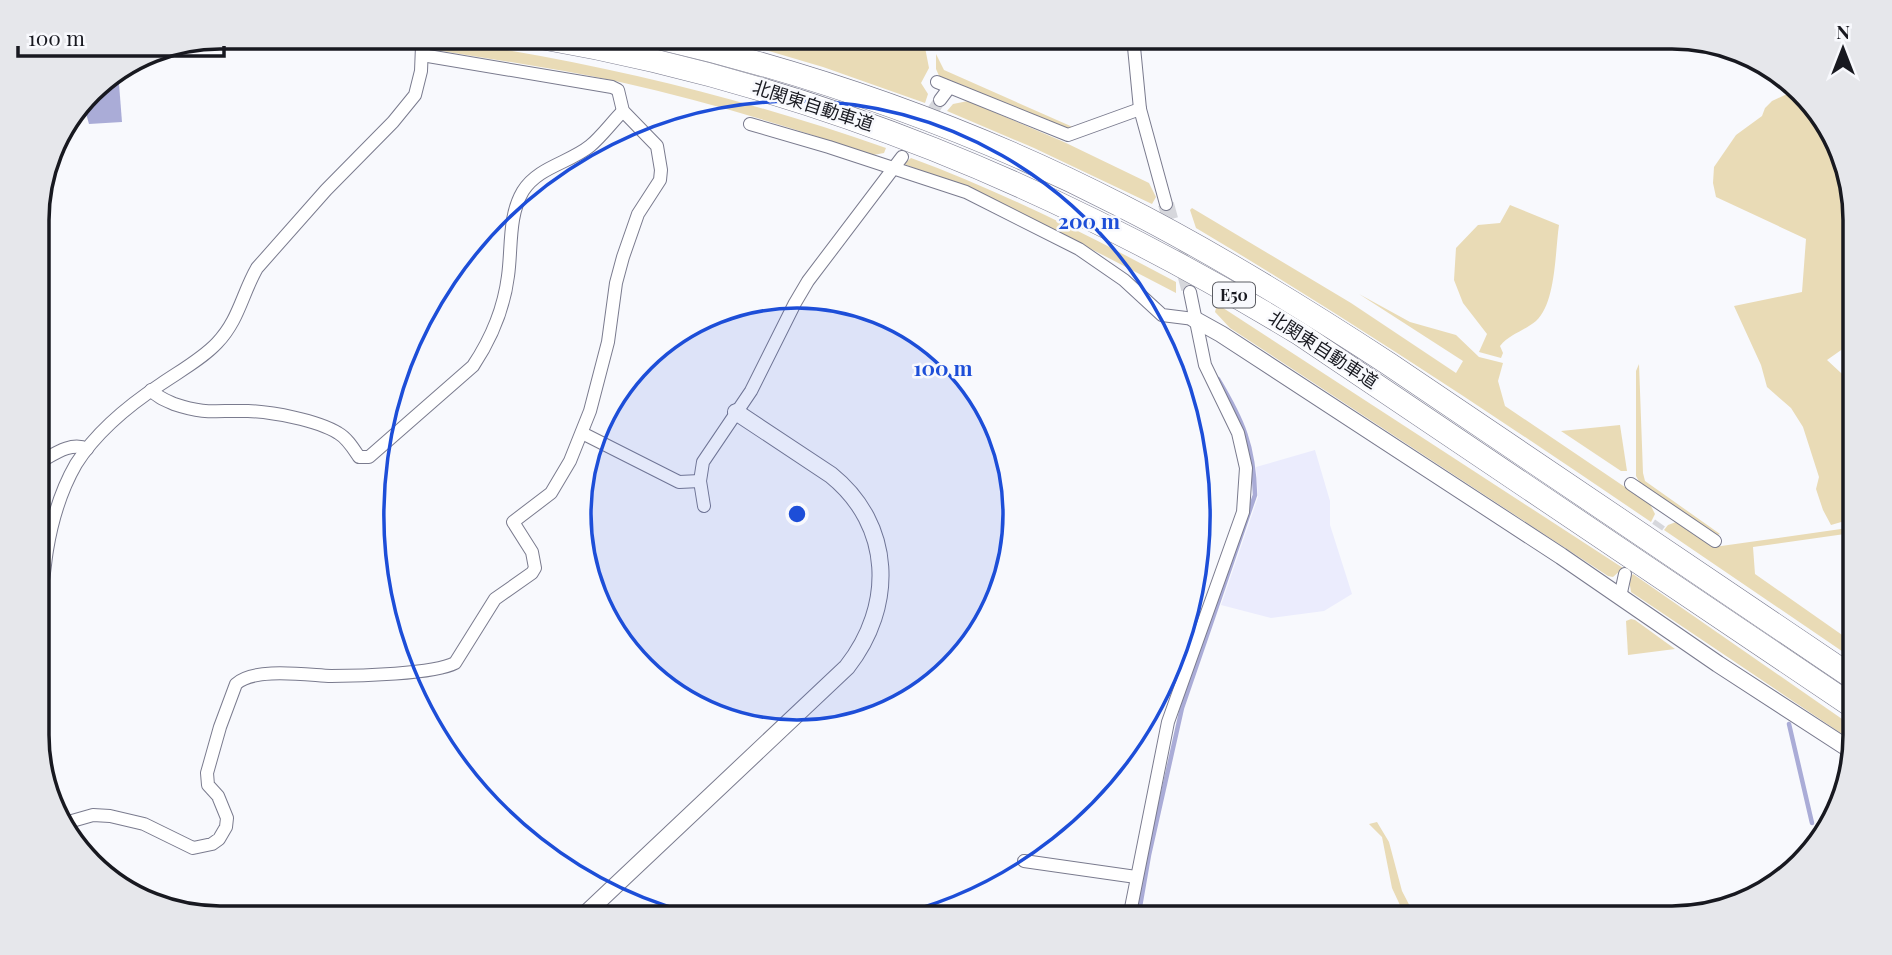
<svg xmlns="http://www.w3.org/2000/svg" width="1892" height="955" viewBox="0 0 1892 955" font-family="'Playfair Display','Noto Sans JP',serif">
  <rect width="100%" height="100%" fill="#f8f9fd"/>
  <path fill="#ebecfd" d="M1315,450l15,51v24l22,69 -28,17 -53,7 -50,-13 37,-108 -2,-30z"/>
  <g fill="#e9dbb6">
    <path d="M334,37h77l-4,10z"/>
    <path d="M722,37h61l38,11 59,-11h43l6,31 -8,15 7,11 -3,9 -102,-36z"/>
    <path d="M431,38c158,23 304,57 455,110l-2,5 -11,2c-83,-28 -167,-54 -253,-73 -61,-13 -123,-22 -185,-32l-5,-7z"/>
    <path d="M936,54l8,16 131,58 -11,2 -124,-52 -4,-9z"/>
    <path d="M1799,94l19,15 36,88v144l-27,19 27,25v56l-7,8 7,6 1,63 -24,7 -8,-15 -7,-21 3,-12 -16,-50 -12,-19 -24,-21 -6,-22 -27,-59 68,-14 4,-53 -90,-42 -3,-14 1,-16 22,-32 26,-19 3,-8 7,-7 13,-6z"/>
    <path d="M968,101l96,41 85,41 7,14 -4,7 -118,-56 -87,-37 6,-7z"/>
    <path d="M911,158c92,34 179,78 265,124v11c-89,-46 -177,-94 -272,-129z"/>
    <path d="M1510,205l49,20c-4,27 -3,78 -23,96 -12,10 -26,13 -36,25l3,7 -2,5 -22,-6 8,-18 -24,-31 -9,-23 2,-32 22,-23 22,-2z"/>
    <path d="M1192,208l159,95 105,70 7,-12 -104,-67 51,28 46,13 23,22 24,6 -5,18 7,25 145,98 5,10 -4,8c-150,-102 -300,-202 -455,-294l-6,-18z"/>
    <path d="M1217,304l406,264 -10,9 -5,-1 -378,-248 -15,-16z"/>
    <path d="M1639,364l4,109 2,8 75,53 -5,2 -74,-51 -5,-9v-105z"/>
    <path d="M1620,425l7,46h-6l-60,-40z"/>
    <path d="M1676,522l38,25 141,-20v5l-3,1 -99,14 2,27 100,70v16l-191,-130 4,-5z"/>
    <path d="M1633,574l222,154 -1,14 -223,-150 -2,-13z"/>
    <path d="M1631,619l4,1 40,29 -47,6 -2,-34z"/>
    <path d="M1377,822l12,20 13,49 14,27h-10l-14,-30 -10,-51 -13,-13z"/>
  </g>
  <path fill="#aaacd7" d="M118,71l4,51 -33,2 -6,-21 16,-20z"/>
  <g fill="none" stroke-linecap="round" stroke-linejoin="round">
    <g stroke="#aaacd7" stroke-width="4.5">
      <path d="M1789,724l23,99"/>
      <path d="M1818,833l1,3"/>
      <path d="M1138,918l11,-63 33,-147 73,-213c-1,-49 -12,-74 -37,-116"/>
    </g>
    <g stroke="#d6d7dc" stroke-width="12" stroke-dasharray="12 6" stroke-linecap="butt">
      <path d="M911,143l29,-43"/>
      <path d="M1647,542l13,-19"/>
    </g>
    <path stroke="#d6d7dc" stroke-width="16" stroke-dasharray="16 8" stroke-linecap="butt" d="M1166,204l24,88"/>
    <g stroke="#7a7b8e" stroke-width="14">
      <g id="minor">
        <path d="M1133,37l7,72 26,95"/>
        <path d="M937,82l131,53 72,-26"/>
        <path d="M940,100l9,-12"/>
        <path d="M750,124l79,23 137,45 113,57 45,31 38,35 32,4"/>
        <path d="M151,390c6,7 14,10 23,14 33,11 42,6 74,7 24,1 69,9 90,22 9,5 15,15 21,24h10l104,-91c18,-27 31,-58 35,-90 4,-28 0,-60 15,-85 15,-24 46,-28 67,-45 12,-10 22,-24 33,-35"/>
        <path d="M582,433l97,49 21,-1"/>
        <path d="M38,463c15,-8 33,-22 49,-14"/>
        <path d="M1631,484l84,57"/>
        <path d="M704,506l-4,-25 3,-19 48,-71 44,-88 13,-22 94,-124"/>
        <path d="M1620,597l5,-23"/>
        <path d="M38,602c6,-17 6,-34 9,-52 5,-30 14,-60 29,-86 21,-33 53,-59 85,-80 19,-13 41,-25 56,-41 22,-23 25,-49 40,-75l69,-78 67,-68 22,-27 6,-24 1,-25"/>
        <path d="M65,823l28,-8 17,1 34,8 49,24 19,-4 7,-5 7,-12 1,-9 -9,-22 -10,-11 -1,-12 13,-46 16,-43c18,-17 71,-9 95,-8 27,0 103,-2 124,-13l40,-64 37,-26 3,-5 -3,-16 -19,-30 38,-29 19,-32 20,-50 18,-69 8,-59 7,-26 15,-43 22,-34 1,-10 -4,-24 -34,-35 -5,-21 -6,-3 -190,-32"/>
        <path d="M1024,861l112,16"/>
        <path d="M1129,918l39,-196 75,-210 3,-44 -8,-35 -33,-68 -15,-73"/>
      </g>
    </g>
    <g stroke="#7a7b8e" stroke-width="18">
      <g id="tertiary">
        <path d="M1194,319l27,15 340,222 157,108 134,87"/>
        <path d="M581,918l266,-251c48,-61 46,-142 -16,-192l-95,-63"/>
      </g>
    </g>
    <g stroke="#7a7b8e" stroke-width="24">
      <g id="motorway">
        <path d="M538,37c277,48 523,152 762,297l555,374"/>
        <path d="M656,37c160,37 318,93 464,168 93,47 182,102 269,159l466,315"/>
      </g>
    </g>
    <use href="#minor" stroke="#fff" stroke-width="12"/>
    <use href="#tertiary" stroke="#fff" stroke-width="16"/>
    <use href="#motorway" stroke="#fff" stroke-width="23"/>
  </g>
  <circle cx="797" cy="514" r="206" fill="#1d4ed8" fill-opacity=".12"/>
  <g fill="none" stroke="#1d4ed8" stroke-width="3.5">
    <circle cx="797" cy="514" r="206"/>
    <path d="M711 918A413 413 0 1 1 883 918"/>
  </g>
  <g text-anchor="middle" stroke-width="5" stroke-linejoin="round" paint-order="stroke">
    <rect fill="#f8f9fd" stroke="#5b5c62" stroke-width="2" x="1213" y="282.5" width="42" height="25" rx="5"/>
    <g font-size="16" font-weight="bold" fill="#181920">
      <text x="1234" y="301">E50</text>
    </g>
    <g font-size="18" fill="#181920" stroke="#f8f9fd">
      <text transform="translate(813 106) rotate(18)" y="6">北関東自動車道</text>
      <text transform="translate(1323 350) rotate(33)" y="6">北関東自動車道</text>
    </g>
  </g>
  <path d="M0 0H1892V955H0ZM220 49H1672A171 171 0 0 1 1843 220V735A171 171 0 0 1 1672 906H220A171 171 0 0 1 49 735V220A171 171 0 0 1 220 49Z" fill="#e6e7eb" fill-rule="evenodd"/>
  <path fill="none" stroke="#181920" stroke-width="3.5" d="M220 49H1672A171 171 0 0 1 1843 220V735A171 171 0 0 1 1672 906H220A171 171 0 0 1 49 735V220A171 171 0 0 1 220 49Z"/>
  <circle cx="797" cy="514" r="10" fill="#1d4ed8" stroke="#f8f9fd" stroke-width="3.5"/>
  <g font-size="21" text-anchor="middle" font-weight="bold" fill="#1d4ed8" stroke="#f8f9fd" stroke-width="5" stroke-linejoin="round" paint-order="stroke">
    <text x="1089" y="229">200 m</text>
    <text x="943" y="376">100 m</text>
  </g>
  <g transform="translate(1843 49)" stroke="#f8f9fd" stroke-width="5" paint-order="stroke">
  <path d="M0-5L12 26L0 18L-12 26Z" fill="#181920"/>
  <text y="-10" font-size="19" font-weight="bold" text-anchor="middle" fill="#181920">N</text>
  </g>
  <path d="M18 46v10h206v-10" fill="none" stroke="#181920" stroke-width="3.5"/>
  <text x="28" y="46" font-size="21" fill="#181920" stroke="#f8f9fd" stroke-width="5" paint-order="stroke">100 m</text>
</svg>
